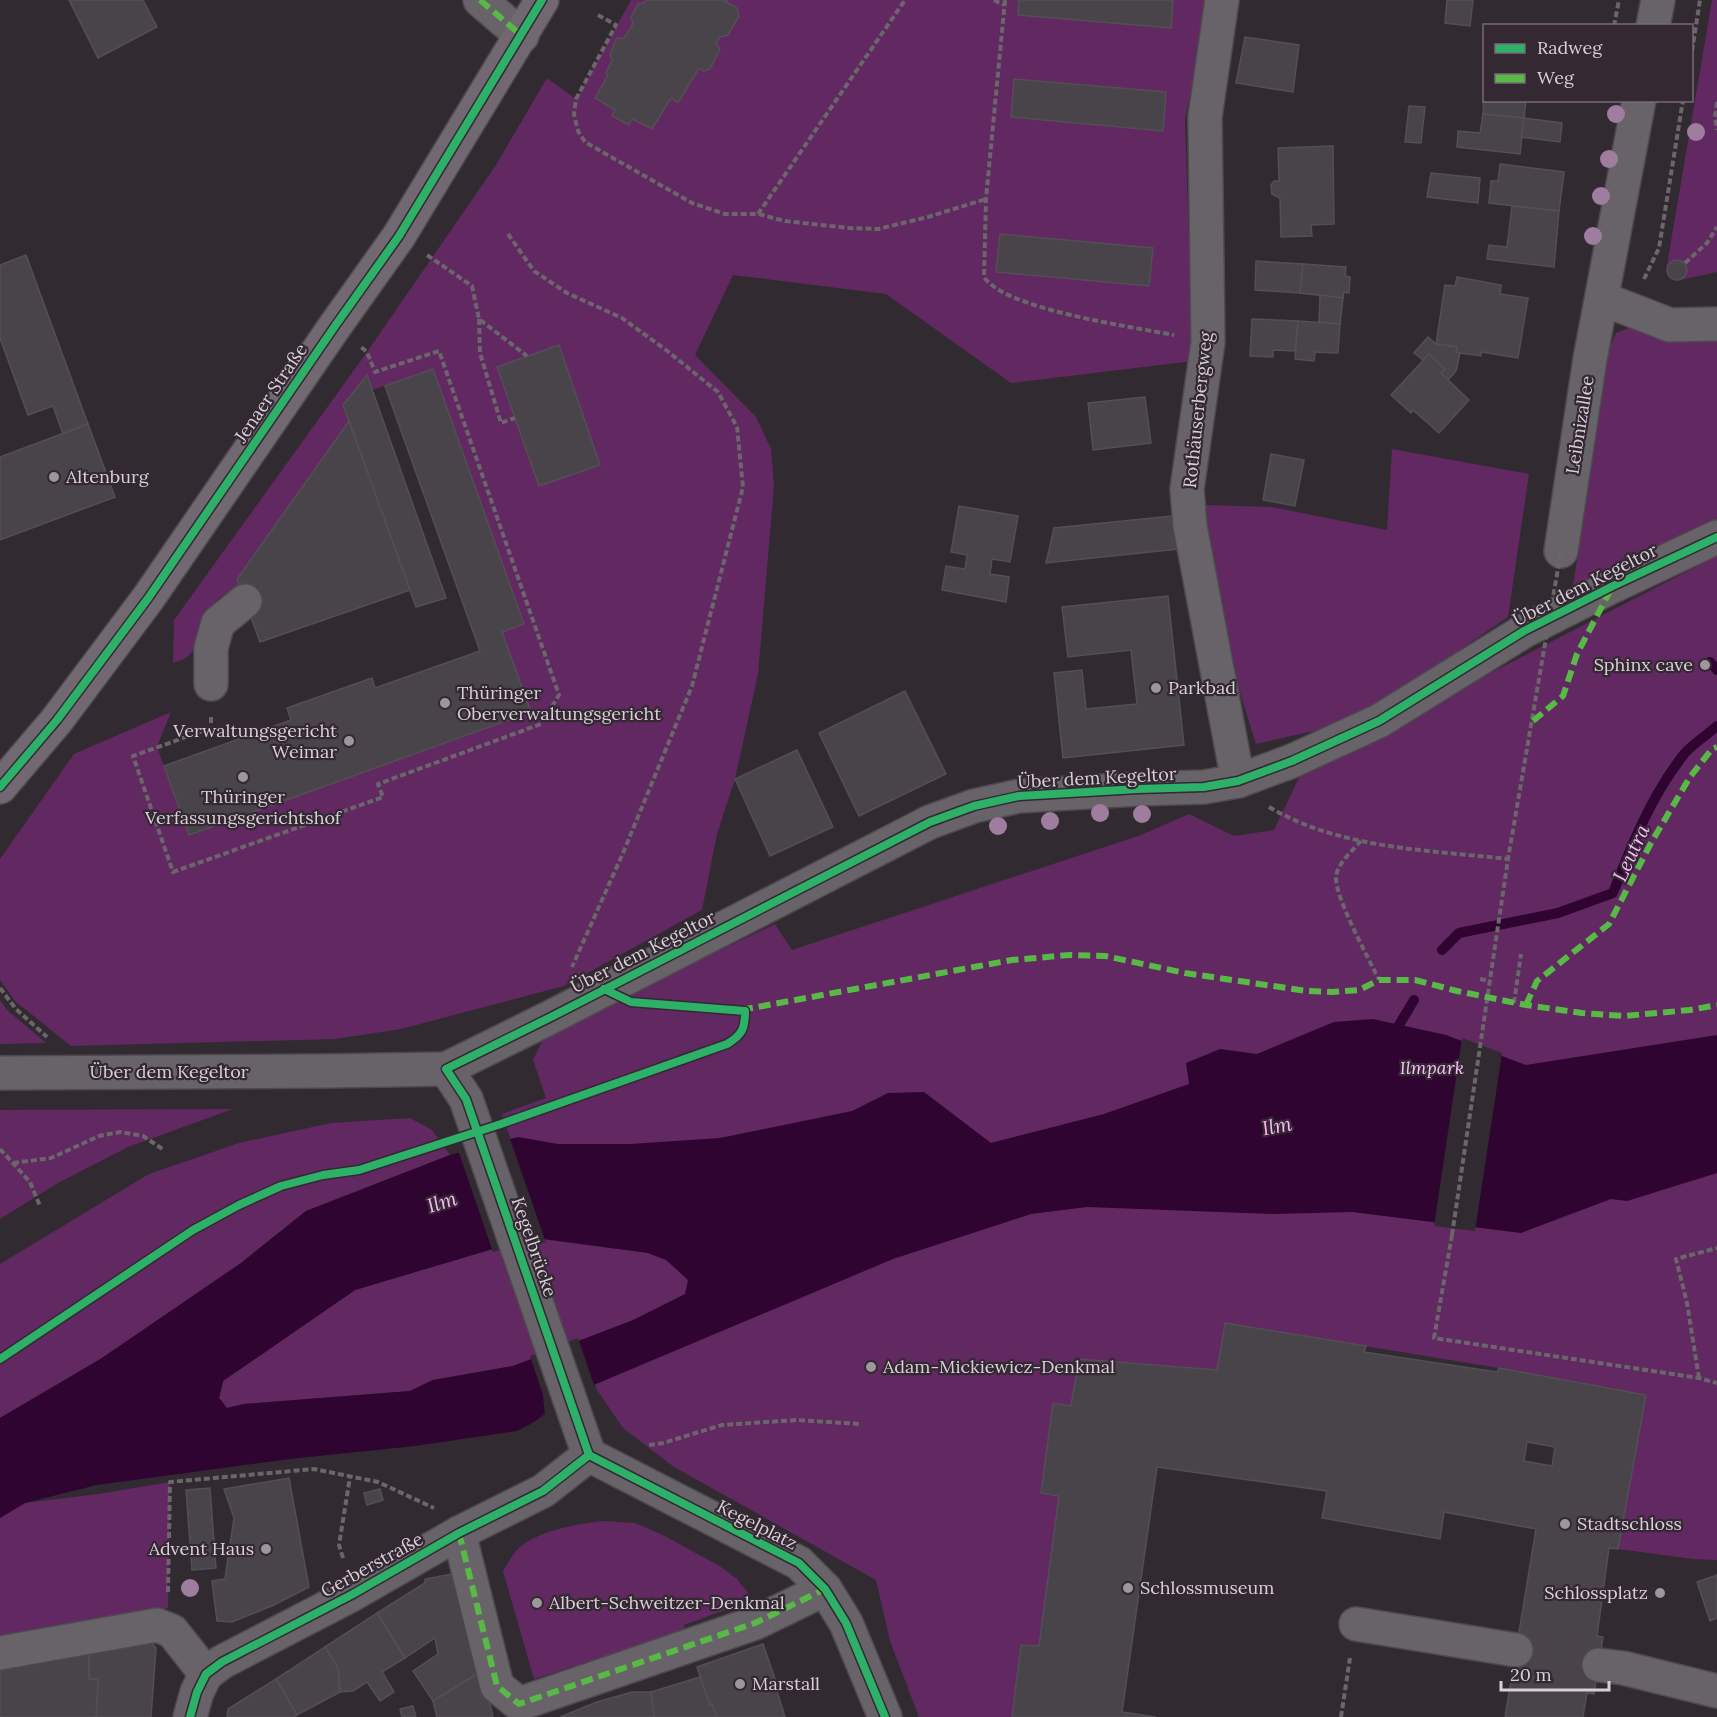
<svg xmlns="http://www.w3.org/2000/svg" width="1717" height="1717" viewBox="0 0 1717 1717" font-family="Lora,serif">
  <rect width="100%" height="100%" fill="#312b31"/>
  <g fill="#612862">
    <path d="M631,0h578l-24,120 8,241 -182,22 -125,-89 -153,-19 -38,80 61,62 15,32 3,38 -16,187 -23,105 -18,55 -15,76 -138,76 -163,43 -66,10 -264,7 -56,-45 -15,-21v-121l74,-105 97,-42 -14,35 32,88 342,-123 -29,-80 22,-9 -91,-254 -61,21 -23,31 -109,165c-8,5 -19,9 -25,16 -4,6 -10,14 -13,21 -7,21 -4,33 -29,40l1,-43 193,-268 129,-187 51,-87 29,21z"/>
    <path d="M1712,0h5v272l-37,8 -7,-1 -6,-6v-8z"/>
    <path d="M1634,326l83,13v183l-145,70 6,-39 -3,-20 32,-179 9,-21z"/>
    <path d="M1392,449l137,25 -21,143 -126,86 -55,25 -71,16 -31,-99 -19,-106v-34l66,2 115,23z"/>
    <path d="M1717,556v1004l-24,-1 -75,-10 28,-154 -147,-27 -274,-45 -8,47 -138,-11 -8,47 -17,-3 -13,90 18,3 -20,150 -18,-1 -9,72h-93l-29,-76 -14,-61 -202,-113 -51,-39 -26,-38 -17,-49 -67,25 -80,14 -23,11 -166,13 -17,4 -8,-10 4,-17 132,-91 131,-39 49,-13 10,1 -43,-125 44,-16 -13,-38 13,-27 229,-109 17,26 349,-115 48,-21 45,22 40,-6 31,-65 77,-30 101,-58z"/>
    <path d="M0,1000l7,10 39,33 -46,1z"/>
    <path d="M233,1109l-105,38 -70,36 -58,36v-109z"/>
    <path d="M410,1118l22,12 18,25 -144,56 -65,52 -139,95 -102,60v-154l149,-90 90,-31 92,-20z"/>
    <path d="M170,1482l-2,126 -168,27v-117l25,-15 73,-9z"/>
    <path d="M603,1521l32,2 28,12 58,32 16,12 12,15 -2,8 -63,23 1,5 -151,49 -31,-108c4,-6 8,-14 13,-20 18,-20 61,-27 87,-30z"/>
  </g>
  <path fill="#2f0431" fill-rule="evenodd" d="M1373,1019l73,16 80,30 191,-30v138l-90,28 -16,-2 -90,34 -169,-21 -79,2 -186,-7 -56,7 -138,45 -323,136 -36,27 -17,9 -102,15 -125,13 -193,26 -72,18 -25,15v-100l102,-60 139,-95 65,-52 144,-56 68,-18 40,7h72l90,-6 132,-27 36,-18 36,-1 67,51 113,-29 85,-30 -3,-21 34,-14 37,5 77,-32zM535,1238l113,15 18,7 22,20 -3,14 -52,26 -120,46 -80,14 -23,11 -166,13 -17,4 -8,-10 4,-17 132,-91 131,-39z"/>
  <g fill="#312b31">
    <path d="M1462,1038l40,15 -27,178 -41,-5z"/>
    <path d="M509,1136l37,107 -11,-2 -42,11 -35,-102z"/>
    <path d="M578,1338l17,50 -24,10 -26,19 -2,-22 -13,-39z"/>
  </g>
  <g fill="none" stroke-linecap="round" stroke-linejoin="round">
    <g stroke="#2f0431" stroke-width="10">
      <path d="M1710,662l7,8"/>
      <path d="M1442,950l17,-17 99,-20 55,-20c19,-49 39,-99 72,-140 9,-10 22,-18 32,-27"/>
      <path d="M1393,1035l21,-35"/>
    </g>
  </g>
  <g fill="#494449" stroke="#544f54" stroke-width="1.5" fill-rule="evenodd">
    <path d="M69,0h74l14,27 -59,31z"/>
    <path d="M646,0h81l-1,2 11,6 2,8 -11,19 -8,2 -4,6 4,6 -10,20 -6,2 -5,-3 -21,35 -7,-5 -19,31 -20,-10 -3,6 -17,-9 3,-6 -20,-12 13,-23 -2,-2 6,-13 -2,-7 7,-15h7l9,-14 -2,-7 7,-13 6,-1z"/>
    <path d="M1019,0h154l-2,28 -153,-13z"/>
    <path d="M1447,0h26l-3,26 -25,-3z"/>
    <path d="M1245,37l54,8 -6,47 -57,-9z"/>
    <path d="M1014,79l152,13 -3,39 -152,-14z"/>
    <path d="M1484,95v5h42l-2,18 -41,-4z"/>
    <path d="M1409,106l16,1 -4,36 -16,-1z"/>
    <path d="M1483,114l41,4 -4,36 -63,-7 1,-16 22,2z"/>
    <path d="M1524,118l38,5 -2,19 -39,-5z"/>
    <path d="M1333,146l1,78 -23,1 1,11 -31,1 -1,-39 -8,-4 -1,-9 3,-4h5l-1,-33z"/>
    <path d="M1500,164l64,8 -5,39 -70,-8 2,-22h7z"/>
    <path d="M1431,173l49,5 -2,25 -51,-6z"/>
    <path d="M1512,206l47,5 -5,56 -67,-8 2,-14 18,2z"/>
    <path d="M1000,234l153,14 -4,38 -153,-14z"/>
    <path d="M26,255l62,169 -25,10 -10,-28 -25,9 -28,-77v-73z"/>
    <circle cx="1677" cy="270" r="10"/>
    <path d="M1256,261l47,3 -3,29 -45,-3z"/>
    <path d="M1303,264l43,3 -1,9 5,1 -1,16 -5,-1 -1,6 -43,-5z"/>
    <path d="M1457,277l44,8 -1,9 28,4 -10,60 -37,-6v4l-21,-3 -4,-1 1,-5 -21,-3 9,-59 10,1z"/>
    <path d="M1320,295l23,3 -3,26 -21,-2z"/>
    <path d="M1252,319l46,2 -3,30 -22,-1v7l-23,-1z"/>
    <path d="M1298,321l42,3 -2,29 -23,-1 -1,9 -19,-2z"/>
    <path d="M1428,337l8,7 21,3 -1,5 4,1 -4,18 -8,9 -7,-7 4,-4 -16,-15 -6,6 -9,-7z"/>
    <path d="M559,345l41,120 -61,21 -42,-119z"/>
    <path d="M1429,354l16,15 -4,4 28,27 -30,33 -26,-23 -2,3 -20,-18z"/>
    <path d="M433,369l91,255 -22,8 29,80 -342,123 -25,-69 127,-46 -4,-12 85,-30 3,10 105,-37 -95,-265z"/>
    <path d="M367,375l79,223 -30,9 -73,-202z"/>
    <path d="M1145,397l6,46 -58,7 -5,-47z"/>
    <path d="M349,421l61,169 -150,52 -23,-63z"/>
    <path d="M88,424l27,73 -115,43v-83z"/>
    <path d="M1271,454l33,6 -9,46 -32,-6z"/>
    <path d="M959,506l59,10 -8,46 -18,-3 -2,15 19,3 -3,25 -64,-12 4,-24 19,3 2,-14 -16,-3z"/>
    <path d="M1172,516l6,33 -132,14 8,-35z"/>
    <path d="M1168,596l16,149 -121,13 -9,-85 28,-3 4,39 51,-5 -6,-54 -63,7 -6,-50z"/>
    <path d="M905,691l41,83 -87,42 -40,-83z"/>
    <path d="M797,750l36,77 -63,29 -35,-77z"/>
    <path d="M1225,1323l141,23 -2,6 133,20 2,-4 147,27 -28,154 -9,-1 -12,88 6,1 -9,57 -7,-1 -4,24h-78l31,-188 -92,-17 -4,27 -118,-21 5,-27 -170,-24 -35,245 34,5h-144l9,-72 18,1 20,-150 -18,-3 12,-90 18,3 8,-47 138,11zM1527,1442l28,5 -3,19 -28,-5z"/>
    <path d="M289,1478l20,109 -35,18 -42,17 -15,-1 -5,-40 13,-2 9,-61 -10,-29z"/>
    <path d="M210,1488l6,80 -24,2 -6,-80z"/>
    <path d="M380,1489l3,11 -16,5 -3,-12z"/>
    <path d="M457,1573l25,98 -49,30 -20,-30 25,-17 -3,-16 -30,20 -28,-45 48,-30v-4z"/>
    <path d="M1717,1575v43l-7,3 -13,-39z"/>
    <path d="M377,1613l28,45 -23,14 12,20 -14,9 -13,-19 -14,9 -13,1 -2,-24 -13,-21z"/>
    <path d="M149,1640l7,8 -5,69h-55l2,-37 -9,-1v-27z"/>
    <path d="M763,1644l16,46 -2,1 8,26h-68l-5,-13 -2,1 -13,-38z"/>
    <path d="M325,1647l13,21 2,24 -43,23 -21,-36z"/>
    <path d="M89,1652v27l9,1 -2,37h-96v-51z"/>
    <path d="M482,1671l11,46h-56l-4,-16z"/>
    <path d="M700,1677l10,28 2,-1 5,13h-63l-3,-25z"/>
    <path d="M276,1679l21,36 -3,2h-67l1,-8z"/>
    <path d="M632,1692h19l3,25h-94l37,-15z"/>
    <path d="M413,1706l3,11h-14l-2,-8z"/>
  </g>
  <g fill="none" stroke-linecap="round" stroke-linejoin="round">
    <path stroke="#4a444a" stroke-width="33" stroke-dasharray="33 16" stroke-linecap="butt" d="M1516,1650l83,15"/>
    <g stroke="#4e494e" stroke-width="36">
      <g id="minor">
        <path d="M480,0l42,36"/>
        <path d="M1222,0l-17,117 3,225 -21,147 3,37 48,255"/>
        <path d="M1653,26l5,-26"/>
        <path d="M1603,299l67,26 47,-1"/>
        <path d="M1561,551l29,-192 49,-259"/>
        <path d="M211,684v-36l7,-25 27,-22"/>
        <path d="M446,1069l20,30 123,356 210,108 26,26 21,34 39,94"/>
        <path d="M0,1073l326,-2 120,-2 105,-52 379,-195 44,-16 45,-10 119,-7 66,-2 34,-6 54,-20 87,-40 145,-90 89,-45 104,-49"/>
        <path d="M459,1533l38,153 22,18 236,-81 70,-34"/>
        <path d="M1356,1624l160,26"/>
        <path d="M0,1653l157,-28 15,6 34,43"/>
        <path d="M1599,1665l24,3 94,23"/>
        <path d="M190,1717l7,-25 9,-18 16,-12 131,-68 106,-61 84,-42 46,-36"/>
      </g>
    </g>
    <g stroke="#4e494e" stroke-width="36">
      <path id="major" d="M0,787l57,-67 92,-123 186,-271 64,-90 143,-236"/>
    </g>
    <g stroke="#6b666a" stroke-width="4" stroke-dasharray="6 3" stroke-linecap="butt">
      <path d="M994,0l10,5"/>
      <path d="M1005,0l-19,199 -2,78c22,33 150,50 190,58"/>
      <path d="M598,15l18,10 -40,74 -2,15 4,17 7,11 107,61 33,11h33l27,7 64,7 29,1 50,-12 58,-18"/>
      <path d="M1614,26l5,-26"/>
      <path d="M1692,51l8,-51"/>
      <path d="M1717,102l-2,15 2,13"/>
      <path d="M758,214l147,-214"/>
      <path d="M508,234l26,37 33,22 55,25 44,32 52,42 19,35 6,60 -51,199 -69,167 -51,114"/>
      <path d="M427,255l45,31 7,33 48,37"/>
      <path d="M1685,263l22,-20 10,-16"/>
      <path d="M1644,279l15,-31 24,-148"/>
      <path d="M479,319l1,34 21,70 14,-5"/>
      <path d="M211,717v11l-78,28 40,116 210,-75 -5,-13 163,-60 18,-29 -120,-344 -64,21 -8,-20 -6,-5"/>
      <path d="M1269,807c71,42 159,43 239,52"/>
      <path d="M1361,841c-8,9 -23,22 -25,35 -2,20 33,83 43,104"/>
      <path d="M1480,979l10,2"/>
      <path d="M0,988l16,21 31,28"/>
      <path d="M1514,1003l7,-49"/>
      <path d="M0,1149l30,33 10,24"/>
      <path d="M13,1163l38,-5 48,-22 21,-4 23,4 21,14"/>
      <path d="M1452,1235l-18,103 265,40 18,5"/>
      <path d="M1699,1378l-12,-75 -11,-44 41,-11"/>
      <path d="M649,1445l14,-2 59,-18 75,-5 63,4"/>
      <path d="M343,1558l-4,-13 11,-68"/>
      <path d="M168,1592l2,-110 144,-13 64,13 56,26"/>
      <path d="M1341,1717l9,-59"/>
    </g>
    <use href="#minor" stroke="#686368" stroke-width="33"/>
    <use href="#major" stroke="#726872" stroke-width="33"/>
    <path stroke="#6b666a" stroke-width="4" stroke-dasharray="6 3" stroke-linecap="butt" d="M1452,1235l56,-376 53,-308"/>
    <g stroke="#58b947" stroke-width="6" stroke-dasharray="12 6" stroke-linecap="butt">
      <path d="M480,0l42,36"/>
      <path d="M1533,721l30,-25 14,-42 34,-65"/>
      <path d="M1526,1005l11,-24 72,-57 42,-81 39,-66 22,-28 5,-2"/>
      <path d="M741,1010l271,-50 58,-5 35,1 80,17 122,18 25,1 27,-2 20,-10h36l42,11 69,14 56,8 42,3 66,-6 27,-5"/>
      <path d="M459,1533l38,153 22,18 236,-81 70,-34"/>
    </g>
    <g stroke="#342833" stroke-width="11">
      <g id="cycleway">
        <path d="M0,787l57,-67 92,-123 186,-271 64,-90 143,-236"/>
        <path d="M0,1359l193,-129 46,-25 42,-19 42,-11 36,-5 142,-46 226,-80c15,-9 18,-15 18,-33l-114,-9 -27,-13"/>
        <path d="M190,1717l7,-25 9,-18 16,-12 131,-68 106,-61 84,-42 46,-36"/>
        <path d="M885,1717l-39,-94 -21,-34 -26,-26 -210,-108 -123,-356 -20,-30 105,-52 379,-195 44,-16 45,-10 119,-7 66,-2 34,-6 54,-20 87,-40 145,-90 89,-45 104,-49"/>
      </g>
    </g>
    <use href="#cycleway" stroke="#2db169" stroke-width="8"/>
  </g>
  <g fill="#9e7d9e">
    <circle cx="1616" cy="114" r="9"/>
    <circle cx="1696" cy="132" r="9"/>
    <circle cx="1609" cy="159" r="9"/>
    <circle cx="1601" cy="196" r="9"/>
    <circle cx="1593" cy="236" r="9"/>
    <circle cx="1100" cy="813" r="9"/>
    <circle cx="1142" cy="814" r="9"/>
    <circle cx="1050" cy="821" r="9"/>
    <circle cx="998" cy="826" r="9"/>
    <circle cx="190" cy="1588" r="9"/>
  </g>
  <g fill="#9d969d" stroke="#342833" stroke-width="2">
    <circle cx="54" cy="477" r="6"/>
    <circle cx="1705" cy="665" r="6"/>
    <circle cx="1156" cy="688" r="6"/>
    <circle cx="445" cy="703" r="6"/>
    <circle cx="349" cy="741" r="6"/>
    <circle cx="243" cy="777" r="6"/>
    <circle cx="871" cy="1367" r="6"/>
    <circle cx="1565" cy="1524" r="6"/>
    <circle cx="266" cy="1549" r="6"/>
    <circle cx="1128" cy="1588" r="6"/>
    <circle cx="1660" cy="1593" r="6"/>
    <circle cx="537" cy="1603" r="6"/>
    <circle cx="740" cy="1684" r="6"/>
  </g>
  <g text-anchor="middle" stroke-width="4.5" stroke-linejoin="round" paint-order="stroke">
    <g font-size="18" fill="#d7d0d7" stroke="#342833">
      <text transform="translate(271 393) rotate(-56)" y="6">Jenaer Straße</text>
      <text transform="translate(1198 410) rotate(-84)" y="6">Rothäuserbergweg</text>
      <text transform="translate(1580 425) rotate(-81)" y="6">Leibnizallee</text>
      <text transform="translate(1585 585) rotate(-27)" y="6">Über dem Kegeltor</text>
      <text transform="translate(1097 778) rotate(-3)" y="6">Über dem Kegeltor</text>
      <text transform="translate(643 952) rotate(-27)" y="6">Über dem Kegeltor</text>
      <text x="169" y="1078">Über dem Kegeltor</text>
      <text transform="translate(534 1247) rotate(71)" y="6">Kegelbrücke</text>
      <text transform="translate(757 1525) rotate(27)" y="6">Kegelplatz</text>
      <text transform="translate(372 1565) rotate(-29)" y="6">Gerberstraße</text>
    </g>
    <g font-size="18" fill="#d7d0d7" stroke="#342833" text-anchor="start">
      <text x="66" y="483">Altenburg</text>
      <text x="1693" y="671" text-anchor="end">Sphinx cave</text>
      <text x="1168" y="694">Parkbad</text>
      <text x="457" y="699">Thüringer<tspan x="457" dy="21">Oberverwaltungsgericht</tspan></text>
      <text x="337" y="737" text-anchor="end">Verwaltungsgericht<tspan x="337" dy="21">Weimar</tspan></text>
      <text x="243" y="803" text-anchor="middle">Thüringer<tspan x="243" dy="21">Verfassungsgerichtshof</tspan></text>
      <text x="883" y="1373">Adam-Mickiewicz-Denkmal</text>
      <text x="1577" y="1530">Stadtschloss</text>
      <text x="254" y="1555" text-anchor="end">Advent Haus</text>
      <text x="1140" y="1594">Schlossmuseum</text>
      <text x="1648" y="1599" text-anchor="end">Schlossplatz</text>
      <text x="549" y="1609">Albert-Schweitzer-Denkmal</text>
      <text x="752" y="1690">Marstall</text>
    </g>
    <g font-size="18" font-style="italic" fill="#f8c0f7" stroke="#342833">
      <text x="1432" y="1074">Ilmpark</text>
    </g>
    <g font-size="20" font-style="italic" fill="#ffb5fe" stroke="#342833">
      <text transform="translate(1631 853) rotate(-65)" y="7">Leutra</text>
      <text transform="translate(1277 1126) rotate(-10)" y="7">Ilm</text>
      <text transform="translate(442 1202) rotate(-17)" y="7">Ilm</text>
    </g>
  </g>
  <rect x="1483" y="24" width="210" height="78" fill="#342833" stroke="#756b75" stroke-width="1.5"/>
  <rect x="1495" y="44" width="30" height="9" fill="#2db169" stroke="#756b75" stroke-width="1.5"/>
  <text x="1537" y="54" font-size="18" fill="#d7d0d7">Radweg</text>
  <rect x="1495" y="74" width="30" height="9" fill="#58b947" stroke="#756b75" stroke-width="1.5"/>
  <text x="1537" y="84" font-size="18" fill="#d7d0d7">Weg</text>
  <path d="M1501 1681v9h108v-9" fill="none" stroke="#d7d0d7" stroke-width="3"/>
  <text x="1510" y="1681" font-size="18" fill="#d7d0d7" stroke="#342833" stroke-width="4.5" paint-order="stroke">20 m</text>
</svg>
